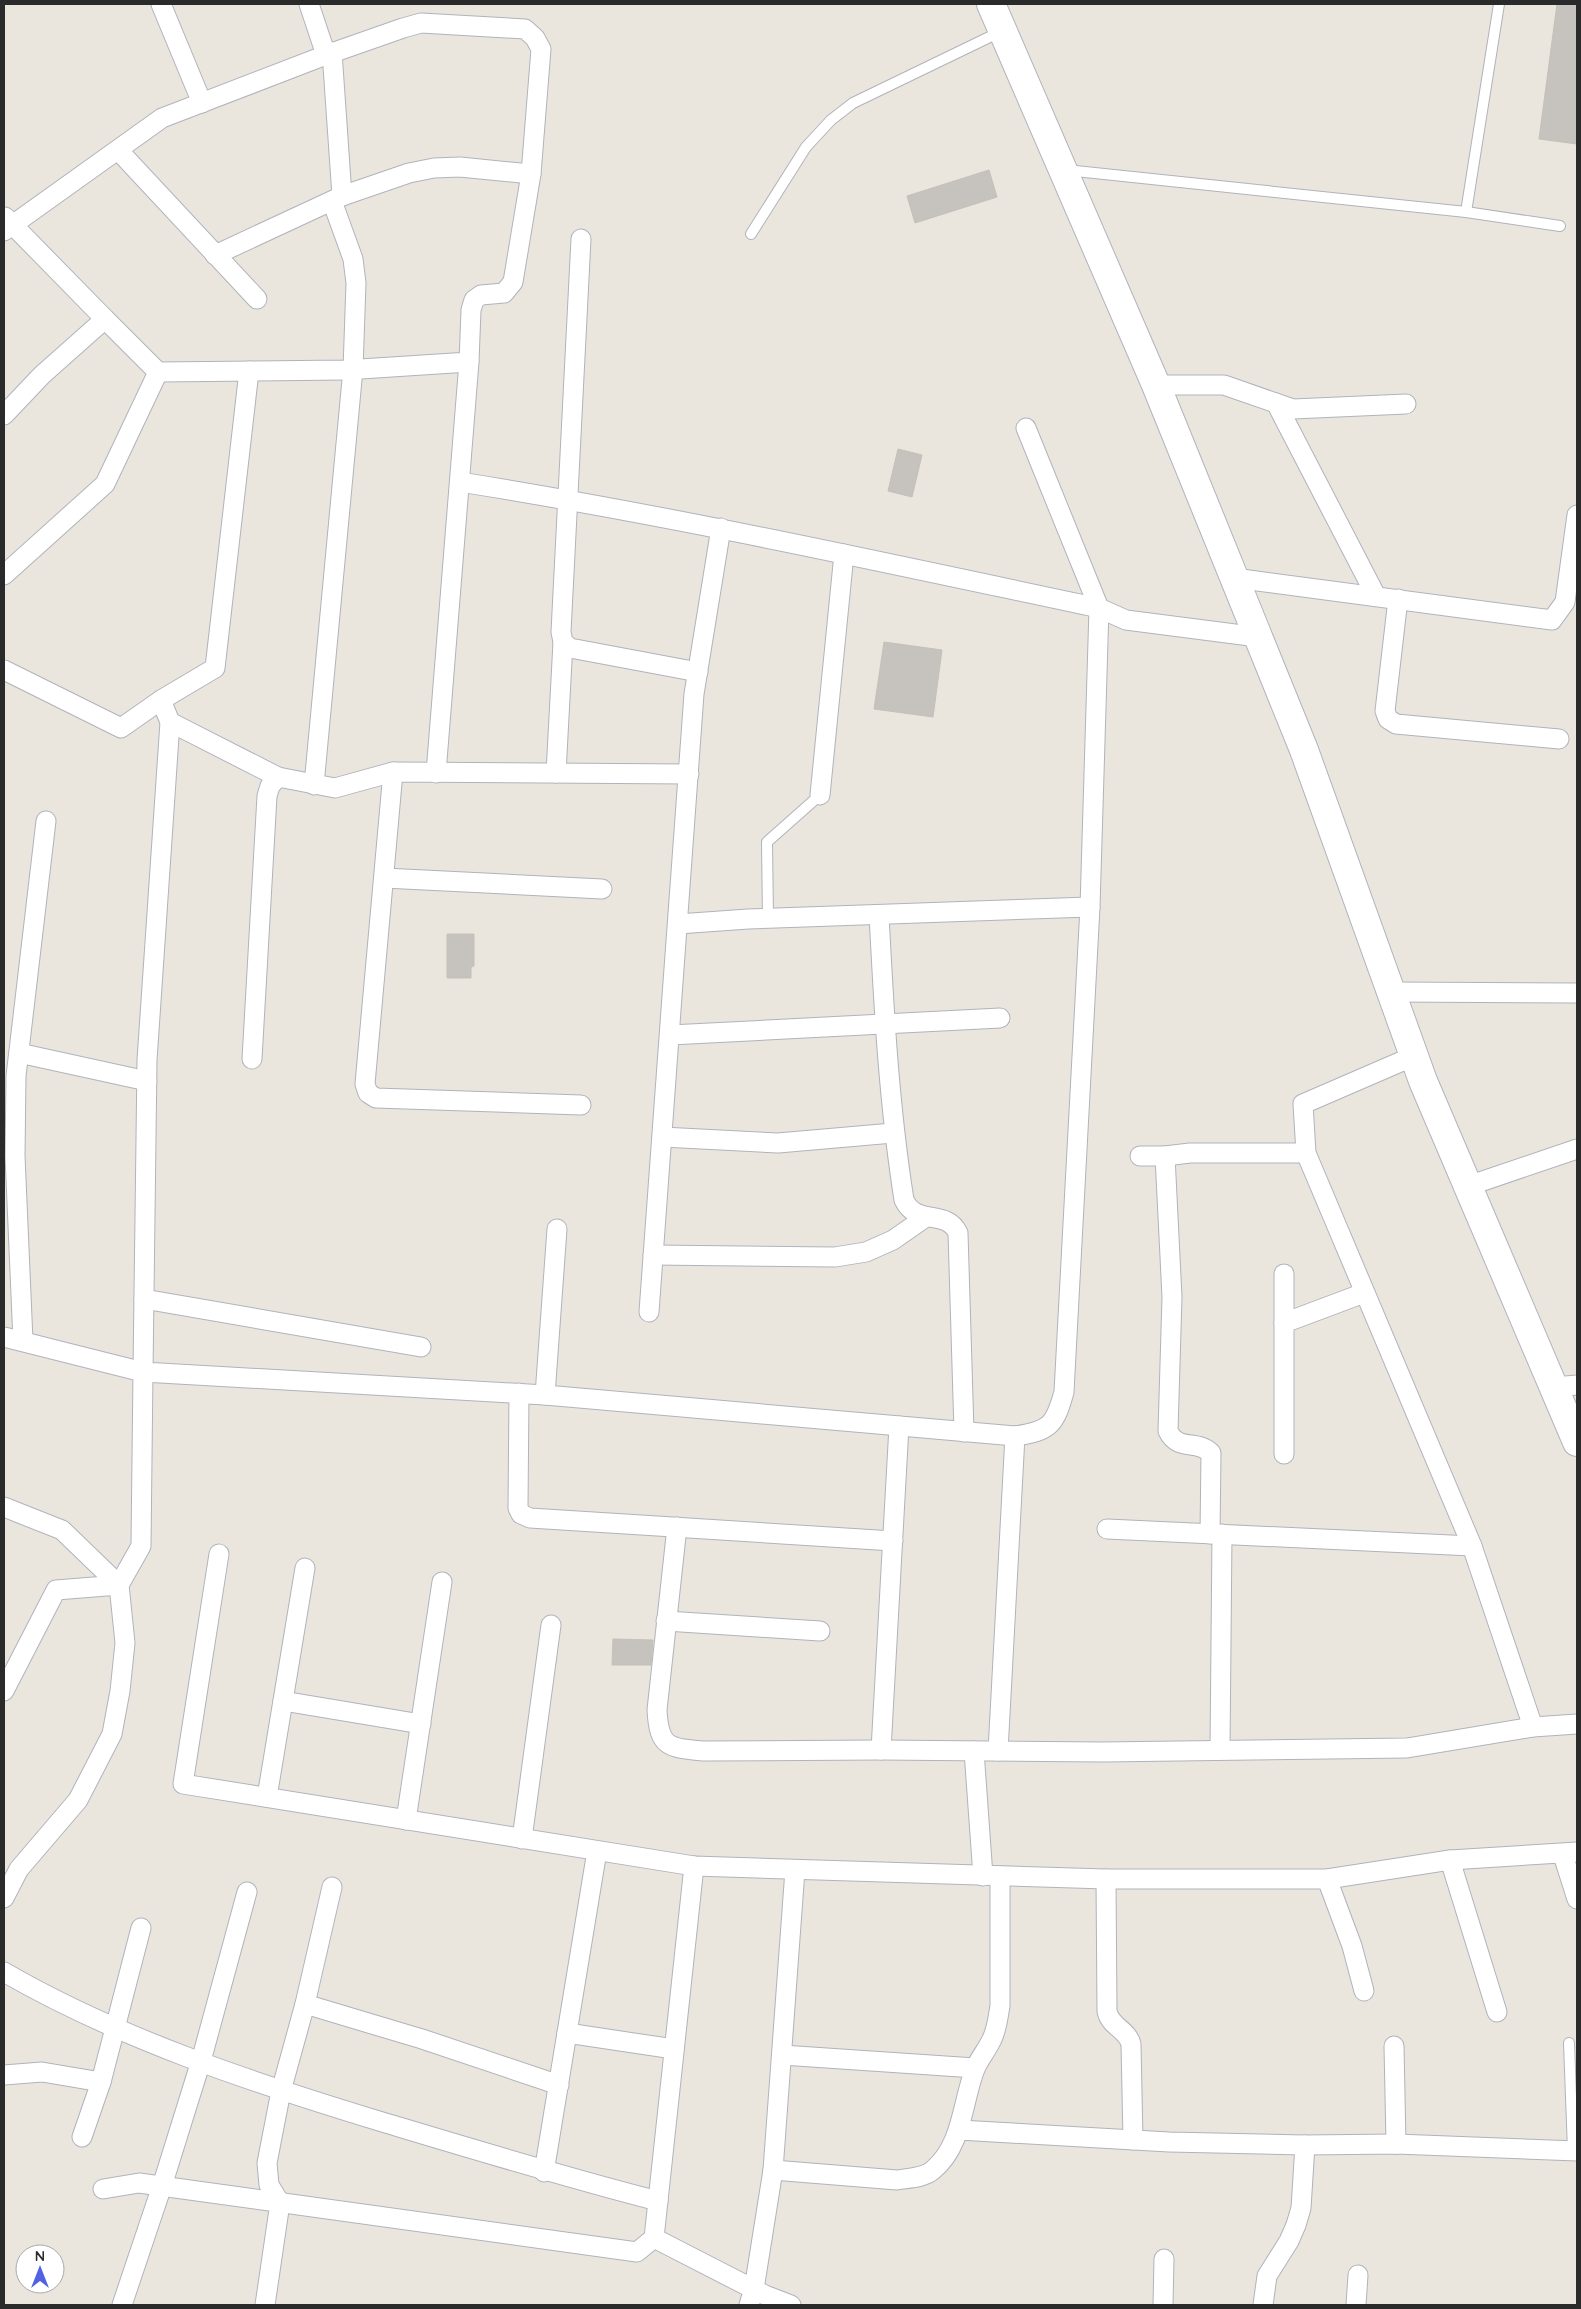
<svg xmlns="http://www.w3.org/2000/svg" width="1581" height="2309" viewBox="0 0 1581 2309" font-family="Quicksand,sans-serif">
  <rect width="100%" height="100%" fill="#eae6de"/>
  <g fill="#c6c2bd" stroke="#c5c1b7">
    <path d="M1557,4h20v140l-38,-5z"/>
    <path d="M989,170l8,27 -82,26 -8,-27z"/>
    <path d="M898,449l24,6 -10,42 -24,-6z"/>
    <path d="M884,642l58,8 -9,67 -59,-8z"/>
    <path d="M447,934h27v32l-3,1v11h-24z"/>
    <path d="M613,1639l40,1 -2,25h-39z"/>
  </g>
  <g fill="none" stroke-linecap="round" stroke-linejoin="round">
    <g stroke="#b1b3bc" stroke-width="12">
      <g id="lane">
        <path d="M1066,170l400,42 94,14"/>
        <path d="M1466,212l33,-208"/>
        <path d="M751,234l55,-87 25,-27 22,-17 149,-72"/>
        <path d="M768,919l-1,-77 53,-47"/>
        <path d="M1569,2043l4,108"/>
      </g>
    </g>
    <g stroke="#b1b3bc" stroke-width="21">
      <g id="street">
        <path d="M161,4l41,99"/>
        <path d="M332,52l10,144"/>
        <path d="M118,150l139,149"/>
        <path d="M4,231l158,-113 164,-63"/>
        <path d="M581,239l-20,393 2,10 7,6 128,24"/>
        <path d="M215,255l127,-59 67,-23 25,-5 26,-1 71,7"/>
        <path d="M105,319l53,53 187,-2 124,-8 2,-52 3,-10 7,-5 23,-2 9,-11 18,-108 10,-125 -6,-11 -10,-9 -104,-6 -18,5 -77,27 -17,-51"/>
        <path d="M1156,385h68l69,24 113,-5"/>
        <path d="M1276,403l100,193"/>
        <path d="M4,415l38,-40 63,-56 -100,-102"/>
        <path d="M460,482c214,34 426,81 639,126l27,12 132,17"/>
        <path d="M4,575l101,-91 53,-112"/>
        <path d="M1234,578l318,42 13,-18 12,-87"/>
        <path d="M1398,599l-13,112 3,8 8,5 163,15"/>
        <path d="M4,670l117,58 40,-28 54,-32 34,-297"/>
        <path d="M161,700l9,22 -23,338 -4,312 402,23 470,41c35,-5 40,-11 49,-44l26,-485 9,-299 -73,-180"/>
        <path d="M170,722l108,55"/>
        <path d="M393,772l-28,312 3,9 8,5 205,7"/>
        <path d="M436,773l33,-411"/>
        <path d="M556,773l7,-131"/>
        <path d="M314,785l39,-416 3,-86 -3,-24 -21,-58"/>
        <path d="M820,795l24,-241"/>
        <path d="M384,878l218,11"/>
        <path d="M879,915c5,96 10,190 25,285 13,27 42,8 54,33l6,199"/>
        <path d="M678,924l70,-5 342,-12"/>
        <path d="M1391,992l186,1"/>
        <path d="M670,1035l330,-17"/>
        <path d="M19,1053l128,28"/>
        <path d="M1414,1056l-111,48 3,49 166,393 61,181 44,-3"/>
        <path d="M252,1059l15,-263 3,-10 8,-9 57,11 58,-16 296,2"/>
        <path d="M662,1137l116,6 115,-10"/>
        <path d="M1140,1156h25"/>
        <path d="M1468,1186l109,-37"/>
        <path d="M653,1255l182,2 31,-5 27,-12 33,-23"/>
        <path d="M1284,1274v180"/>
        <path d="M144,1299l277,48"/>
        <path d="M649,1312l45,-618 27,-166"/>
        <path d="M1284,1323l80,-30"/>
        <path d="M4,1337l139,35 -2,174 -22,39 -63,5 -52,101"/>
        <path d="M23,1341l-8,-185 1,-80 30,-255"/>
        <path d="M1554,1387l23,-2"/>
        <path d="M519,1393l-1,115 3,6 9,4 363,23"/>
        <path d="M545,1395l12,-166"/>
        <path d="M4,1507l58,23 57,55 6,58 -5,48 -8,43 -34,66 -59,69 -15,29"/>
        <path d="M677,1527l-20,183c2,37 11,38 46,41l178,-1 222,2 304,-4 126,-21"/>
        <path d="M1107,1529l365,17"/>
        <path d="M1210,1534l1,-81c-14,-14 -33,-1 -43,-22l4,-134 -7,-141 25,-3h116"/>
        <path d="M219,1554l-36,230 511,82 412,13h221l123,-19 127,-8"/>
        <path d="M666,1621l154,10"/>
        <path d="M283,1701l138,23"/>
        <path d="M881,1750l18,-324"/>
        <path d="M1220,1750l2,-216"/>
        <path d="M974,1751l9,125"/>
        <path d="M998,1751l17,-315"/>
        <path d="M267,1797l38,-229"/>
        <path d="M406,1820l36,-238"/>
        <path d="M522,1839l29,-214"/>
        <path d="M1563,1855l14,44"/>
        <path d="M1450,1860l47,152"/>
        <path d="M1106,1879l1,132c3,16 20,18 24,33l2,96"/>
        <path d="M1327,1879l25,67 12,45"/>
        <path d="M4,1972c116,67 247,110 375,149 93,28 185,56 279,80"/>
        <path d="M305,2004l117,35 137,46"/>
        <path d="M567,2033l107,16"/>
        <path d="M1394,2046l2,98"/>
        <path d="M782,2055l193,13"/>
        <path d="M4,2075l38,-3 59,10"/>
        <path d="M959,2130l210,12 136,3 91,-1 181,7"/>
        <path d="M82,2137l19,-55 40,-154"/>
        <path d="M773,2170l124,10c12,-2 27,-2 36,-10 30,-25 29,-68 42,-101 4,-10 12,-19 17,-30 5,-10 6,-22 8,-33v-130"/>
        <path d="M544,2172l53,-321"/>
        <path d="M103,2189l36,-6 498,69 17,-14 40,-372"/>
        <path d="M654,2238l111,57 26,10"/>
        <path d="M122,2305l40,-119 39,-125 46,-169"/>
        <path d="M265,2305l15,-102 -11,-18 -2,-22 14,-72 24,-87 27,-117"/>
        <path d="M749,2305l5,-16 19,-119 22,-300"/>
        <path d="M1163,2305l1,-46"/>
        <path d="M1263,2305l4,-29 22,-35 7,-16 5,-17 4,-63"/>
        <path d="M1356,2305l2,-30"/>
      </g>
    </g>
    <g stroke="#b1b3bc" stroke-width="30">
      <path id="secondary" d="M991,4l165,381 148,365 119,331 154,361"/>
    </g>
    <use href="#lane" stroke="#fff" stroke-width="10"/>
    <use href="#street" stroke="#fff" stroke-width="19"/>
    <use href="#secondary" stroke="#fff" stroke-width="28"/>
  </g>
  <rect width="1581" height="2309" fill="none" stroke="#2a2a2a" stroke-width="10"/>
  <g transform="translate(40 2269)"><circle r="24" fill="#ffffff" stroke="#aaaaaa"/>
  <path d="M0-4L9 19L0 12L-9 19Z" fill="#5262e3"/>
  <text y="-8" font-size="14" font-weight="bold" text-anchor="middle" fill="#2a2a2a">N</text>
  </g>
</svg>
